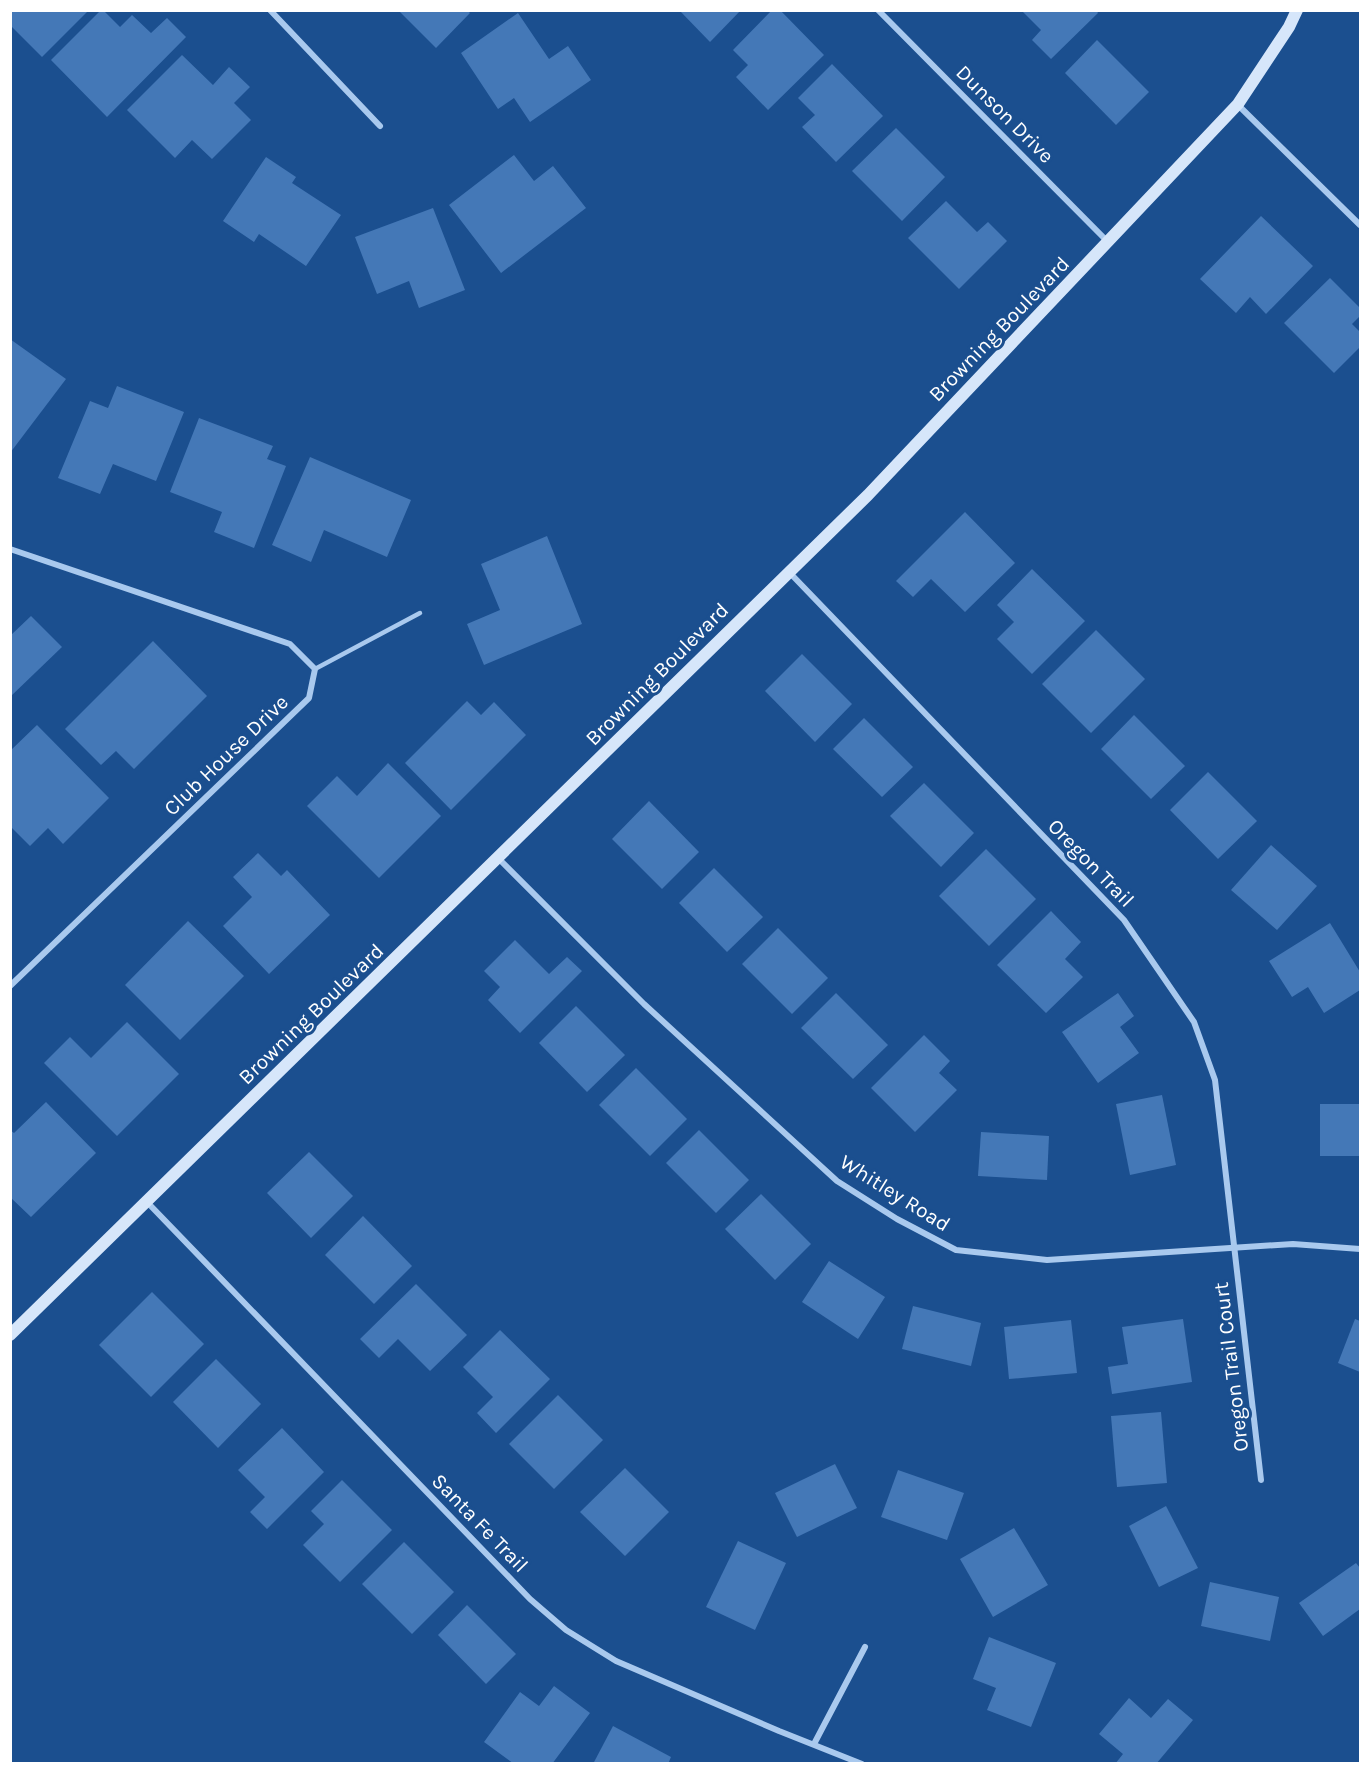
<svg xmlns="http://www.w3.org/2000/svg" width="1371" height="1774" viewBox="0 0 1371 1774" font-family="Karla,sans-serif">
  <rect width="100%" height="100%" fill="#1b4f8f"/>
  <g fill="#4478b7">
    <path d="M10,10h79l-47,47 -32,-32z"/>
    <path d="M101,10h2l17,17 12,-12 19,18 16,-15 19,19 -79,80 -56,-57z"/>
    <path d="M398,10h69l3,3 -34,35z"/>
    <path d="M679,10h62l-31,32z"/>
    <path d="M772,10h8l44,45 -56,55 -32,-33 12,-12 -15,-15z"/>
    <path d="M1021,10h75l2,3 -47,46 -19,-19 9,-10z"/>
    <path d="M518,13l31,46 19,-13 23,34 -61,42 -16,-24 -16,11 -37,-56z"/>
    <path d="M1097,40l52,52 -33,33 -51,-52z"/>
    <path d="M182,55l31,30 16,-18 21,20 -16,16 17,17 -39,39 -20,-19 -17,18 -48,-48z"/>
    <path d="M832,64l51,52 -47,46 -34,-35 13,-12 -17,-17z"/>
    <path d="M896,128l49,49 -43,44 -50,-50z"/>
    <path d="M514,155l20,26 19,-15 33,42 -85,65 -52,-68z"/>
    <path d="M266,157l30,20 -4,6 49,32 -35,51 -47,-32 -5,8 -31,-21z"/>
    <path d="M946,201l31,31 11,-10 19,19 -48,48 -51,-51z"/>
    <path d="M433,208l32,82 -46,18 -10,-27 -32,13 -22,-57z"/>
    <path d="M1261,216l52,50 -47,48 -16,-17 -14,16 -36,-34z"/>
    <path d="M1330,278l30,30v8l-8,8 8,8v15l-26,26 -50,-50z"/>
    <path d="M10,339l56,40 -56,74z"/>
    <path d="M117,386l67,26 -28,69 -43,-17 -13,30 -42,-16 32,-77 18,7z"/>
    <path d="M199,418l74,28 -6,13 19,7 -32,82 -40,-16 8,-20 -52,-20z"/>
    <path d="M310,457l101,43 -24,57 -63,-27 -13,32 -39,-17z"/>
    <path d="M965,512l50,51 -50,49 -34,-33 -18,18 -17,-16z"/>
    <path d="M547,536l35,88 -98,41 -17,-41 33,-14 -19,-46z"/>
    <path d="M1032,569l53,52 -53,53 -35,-35 17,-17 -17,-17z"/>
    <path d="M31,616l31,31 -52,50v-61z"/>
    <path d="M1096,630l49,49 -54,54 -49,-49z"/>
    <path d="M153,641l54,55 -73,73 -18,-18 -15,14 -36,-36z"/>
    <path d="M802,654l50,50 -37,38 -50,-51z"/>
    <path d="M467,701l14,14 13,-13 32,33 -75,75 -46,-47z"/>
    <path d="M1134,715l51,51 -34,33 -50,-50z"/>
    <path d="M864,718l49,49 -31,30 -49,-48z"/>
    <path d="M37,725l72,73 -46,46 -15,-16 -18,18 -20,-20v-75z"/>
    <path d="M388,763l53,53 -62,62 -72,-72 30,-30 20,20z"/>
    <path d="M1208,772l49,49 -39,38 -48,-49z"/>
    <path d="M924,783l50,50 -33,34 -51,-51z"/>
    <path d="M649,801l50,51 -37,37 -50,-50z"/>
    <path d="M1271,845l46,41 -40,44 -46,-40z"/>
    <path d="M986,849l50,50 -47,47 -50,-50z"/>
    <path d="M258,853l23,23 6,-6 43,45 -61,59 -46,-48 29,-29 -19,-20z"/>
    <path d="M714,868l49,49 -36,35 -48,-49z"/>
    <path d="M1051,911l30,31 -16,17 18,18 -37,36 -49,-48z"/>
    <path d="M188,921l56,55 -64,64 -55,-55z"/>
    <path d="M1330,923l30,49v18l-36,23 -16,-26 -16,10 -23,-36z"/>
    <path d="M778,928l50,50 -36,36 -50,-50z"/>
    <path d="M515,940l34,34 18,-17 15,14 -62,62 -32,-33 12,-13 -16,-16z"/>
    <path d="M836,993l52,52 -35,34 -52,-51z"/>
    <path d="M1118,993l16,23 -14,11 19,26 -41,30 -36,-51z"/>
    <path d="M576,1006l49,49 -38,37 -48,-49z"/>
    <path d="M127,1022l52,52 -62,62 -73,-73 26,-26 21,21z"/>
    <path d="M924,1035l26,26 -11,12 18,17 -42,42 -44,-44z"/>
    <path d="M636,1068l51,51 -37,37 -51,-51z"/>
    <path d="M1162,1095l14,70 -46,10 -14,-71z"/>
    <path d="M46,1102l50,51 -65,64 -21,-20v-67l4,3z"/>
    <rect x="1320" y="1104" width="40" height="52"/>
    <path d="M699,1130l50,50 -33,33 -50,-50z"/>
    <path d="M981,1132l68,4 -2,44 -69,-4z"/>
    <path d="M309,1152l44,44 -42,42 -44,-45z"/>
    <path d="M761,1194l50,50 -36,36 -50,-51z"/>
    <path d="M363,1216l49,50 -38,38 -49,-49z"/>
    <path d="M829,1261l56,36 -27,42 -56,-37z"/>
    <path d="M416,1284l51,51 -37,36 -32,-32 -19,19 -19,-19z"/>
    <path d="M152,1292l52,52 -53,53 -52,-52z"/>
    <path d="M913,1306l68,17 -10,43 -69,-17z"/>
    <path d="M1183,1319l9,63 -80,12 -4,-27 20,-3 -6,-37z"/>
    <path d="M1355,1319l5,2v51l-22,-9z"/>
    <path d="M1071,1320l6,53 -68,6 -5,-52z"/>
    <path d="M500,1330l50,49 -54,54 -19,-20 16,-16 -30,-30z"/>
    <path d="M216,1359l45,45 -43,44 -45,-46z"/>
    <path d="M558,1395l45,45 -49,49 -45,-45z"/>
    <path d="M1161,1412l6,71 -50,4 -6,-71z"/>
    <path d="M282,1428l42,44 -57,57 -17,-17 15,-15 -27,-27z"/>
    <path d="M835,1464l22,44 -60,29 -22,-44z"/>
    <path d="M625,1468l44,44 -44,44 -45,-44z"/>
    <path d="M898,1470l66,23 -17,47 -66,-23z"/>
    <path d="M342,1480l50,50 -52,52 -37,-37 21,-21 -13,-13z"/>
    <path d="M1166,1506l32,62 -39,19 -30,-61z"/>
    <path d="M1014,1528l34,57 -55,32 -33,-58z"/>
    <path d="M738,1541l48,22 -31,67 -49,-23z"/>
    <path d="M404,1542l50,50 -42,42 -50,-50z"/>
    <path d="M1356,1563l4,5v41l-37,27 -24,-33z"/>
    <path d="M1210,1582l69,15 -9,44 -69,-15z"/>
    <path d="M467,1605l49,49 -30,30 -48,-49z"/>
    <path d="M989,1637l67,26 -25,64 -44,-17 9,-22 -23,-9z"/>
    <path d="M554,1686l36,27 -38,51h-38l-30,-22 36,-50 19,14z"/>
    <path d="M1129,1698l22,20 17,-19 25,21 -37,44h-41l8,-10 -24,-20z"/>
    <path d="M613,1726l58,31 -3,7h-75z"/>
  </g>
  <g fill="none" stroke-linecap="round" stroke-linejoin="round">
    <path stroke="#a9c9ee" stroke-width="4.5" d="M315,669l105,-56"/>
    <g stroke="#a9c9ee" stroke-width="6">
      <path d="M270,10l110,116"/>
      <path d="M878,10l230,232"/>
      <path d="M1238,105l122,120"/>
      <path d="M10,549l280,95 25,25 -6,29 -299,288"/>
      <path d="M789,572l335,348 70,102 21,58 46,400"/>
      <path d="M498,858l146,146 193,177 60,38 59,31 91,10 246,-16 67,5"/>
      <path d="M147,1202l383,397 36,31 50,31 163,70 83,33"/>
      <path d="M814,1744l51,-97"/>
    </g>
    <path stroke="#d6e6fa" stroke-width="12" d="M10,1335l858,-840 370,-391 51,-77 8,-17"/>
  </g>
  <g text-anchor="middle" stroke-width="6" stroke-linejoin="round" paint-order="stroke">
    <g font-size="21" fill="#fff" stroke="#1b4f8f">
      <text transform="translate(1005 114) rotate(45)" y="7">Dunson Drive</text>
      <text transform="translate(999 329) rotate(-46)" y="7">Browning Boulevard</text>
      <text transform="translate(657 674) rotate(-45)" y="7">Browning Boulevard</text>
      <text transform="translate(226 755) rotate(-44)" y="7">Club House Drive</text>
      <text transform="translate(1091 863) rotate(46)" y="7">Oregon Trail</text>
      <text transform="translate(311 1014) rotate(-44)" y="7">Browning Boulevard</text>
      <text transform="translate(895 1193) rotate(32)" y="7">Whitley Road</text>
      <text transform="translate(1231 1367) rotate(-97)" y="7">Oregon Trail Court</text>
      <text transform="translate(480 1523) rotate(46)" y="7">Santa Fe Trail</text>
    </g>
  </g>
  <rect width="1371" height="1774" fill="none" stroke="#ffffff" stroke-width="24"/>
</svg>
